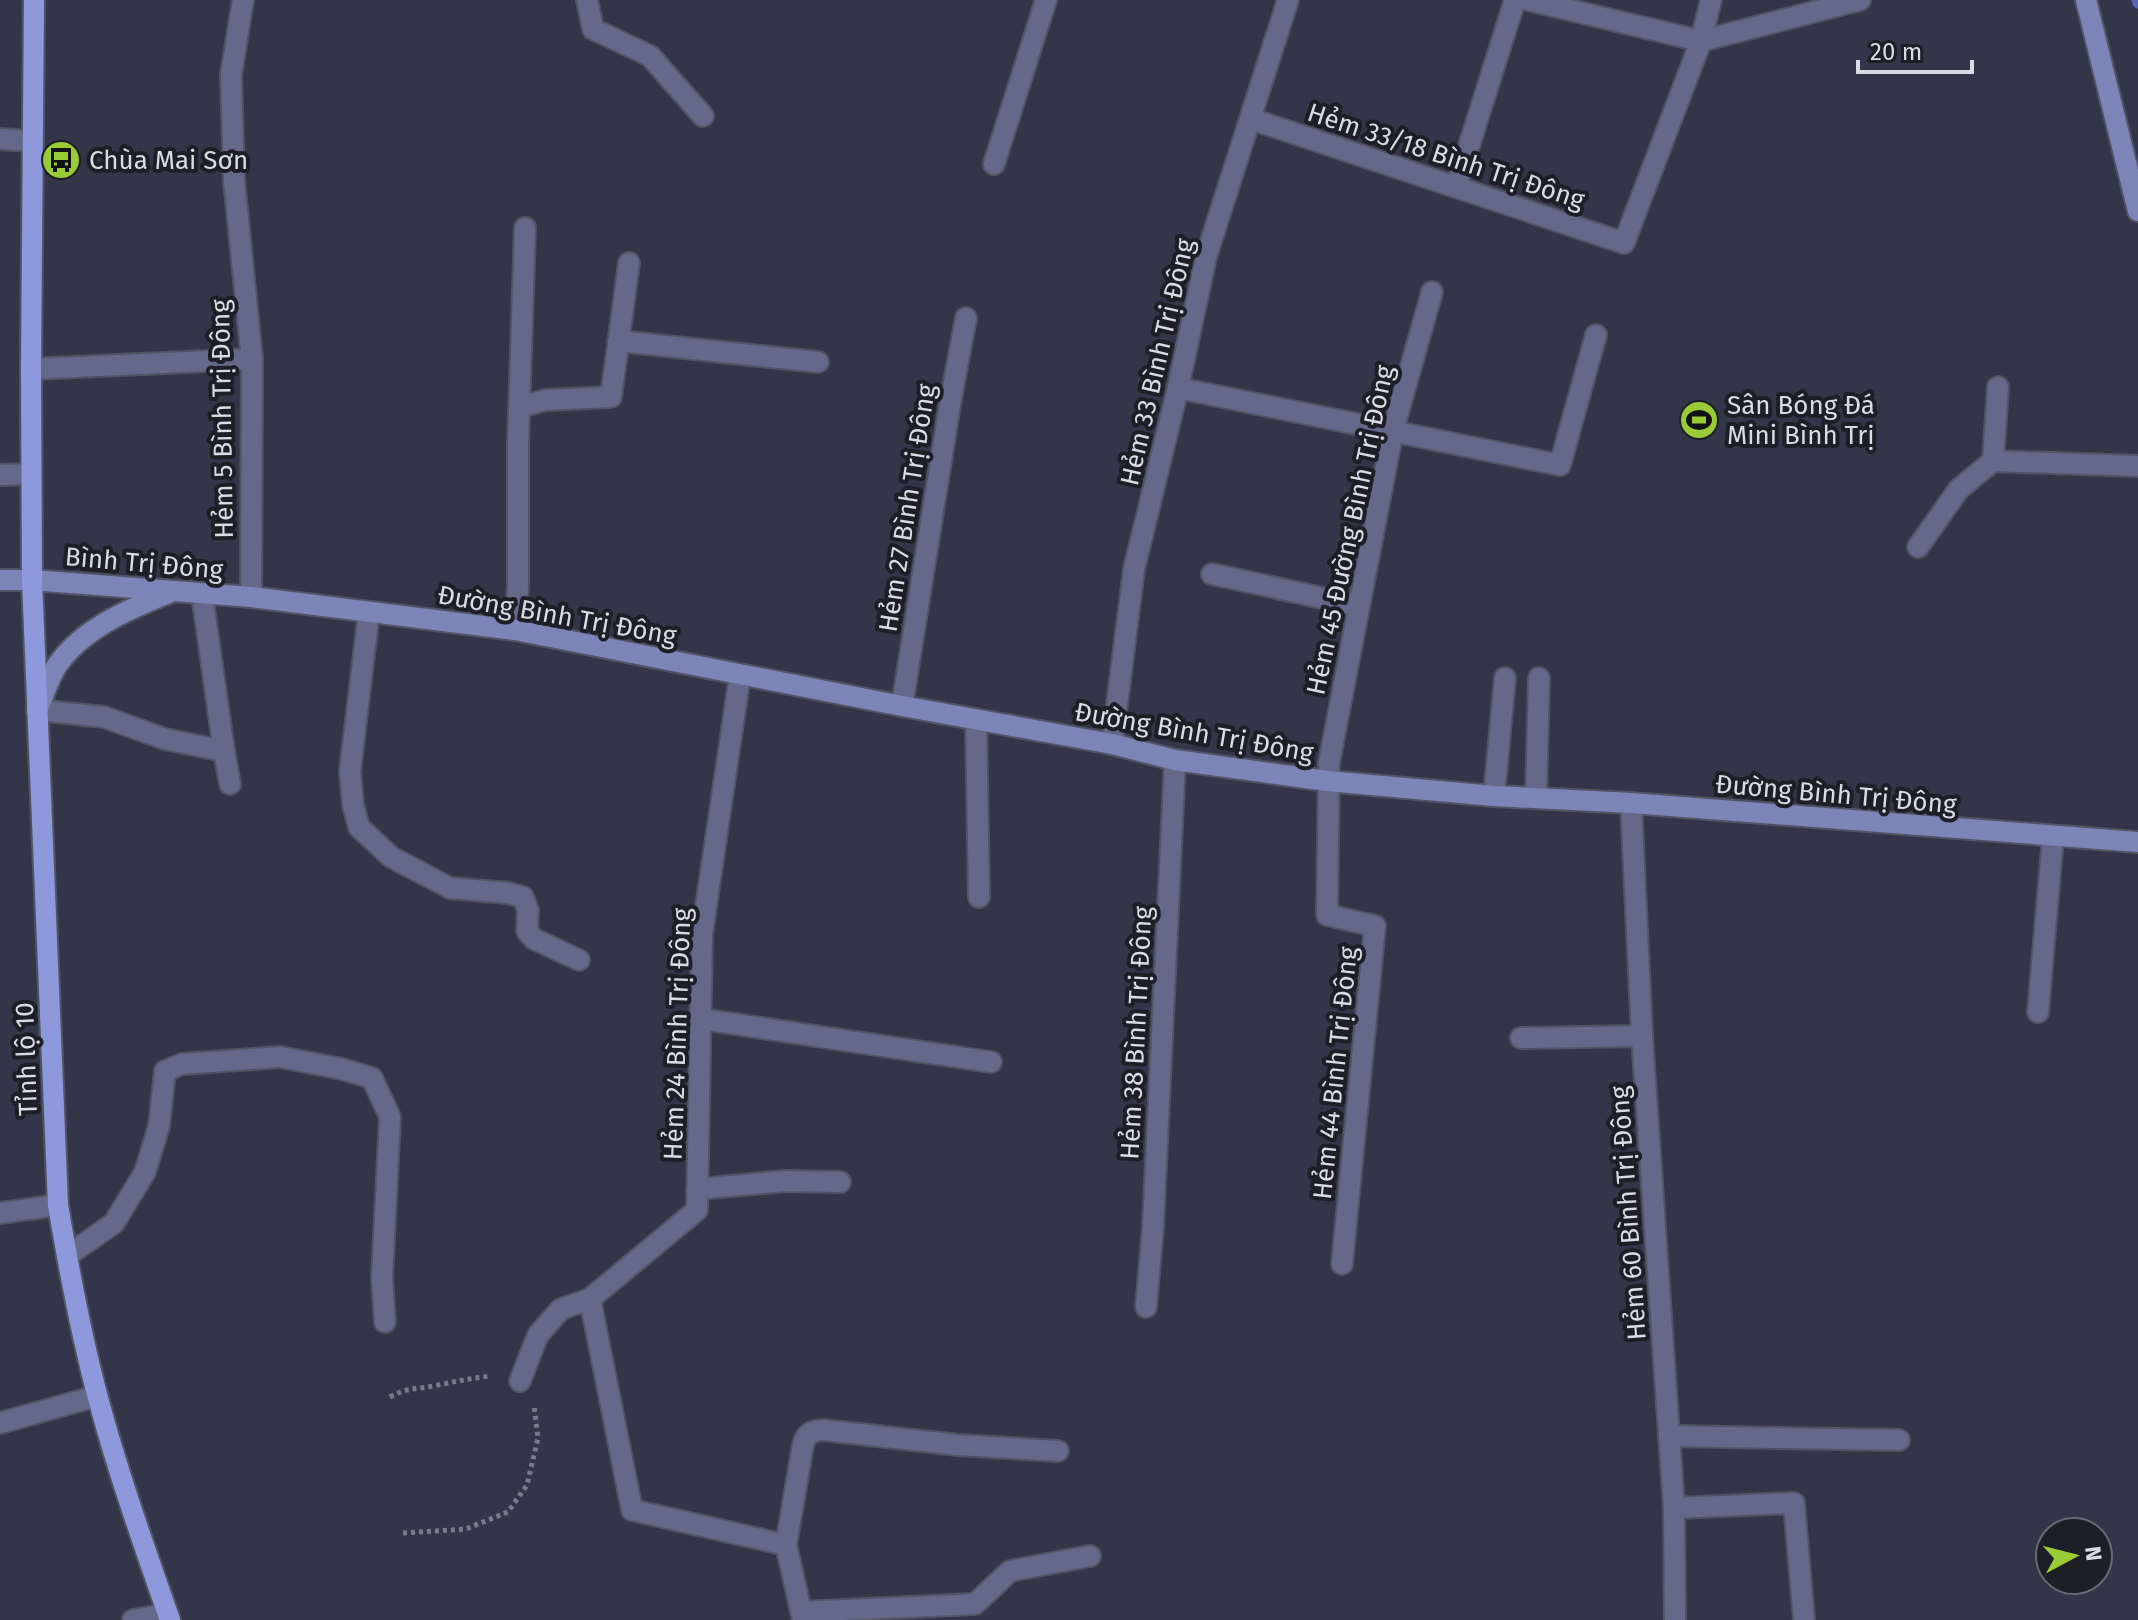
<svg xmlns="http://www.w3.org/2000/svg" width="2138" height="1620" viewBox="0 0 2138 1620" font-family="'Fira Sans',sans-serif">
  <rect width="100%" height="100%" fill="#333648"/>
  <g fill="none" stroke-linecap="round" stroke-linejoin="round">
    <path stroke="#5b64ae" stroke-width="11" d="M2137,0l1,3"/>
    <g stroke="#515464" stroke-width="24">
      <g id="lane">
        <path d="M243,0l-12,75 3,105 18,179 -1,238"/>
        <path d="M1701,41l10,-41"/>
        <path d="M994,164l52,-164"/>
        <path d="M1456,187l59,-187"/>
        <path d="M618,341l200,21"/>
        <path d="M31,369l221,-10"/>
        <path d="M1178,388l382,77 36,-130"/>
        <path d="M521,407l24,-7 66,-3 18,-134"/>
        <path d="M1993,461l5,-74"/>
        <path d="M0,475l31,-1"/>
        <path d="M1212,574l147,32"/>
        <path d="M202,594l22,157"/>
        <path d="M369,612l-19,159 3,34 6,22 32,30 59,31 58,5 15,4 5,13 -1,21 7,8 45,21"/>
        <path d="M515,630l3,-44v-143l7,-215"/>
        <path d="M902,706l48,-302 16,-86"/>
        <path d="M37,710l67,7 61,22 59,12 6,33"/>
        <path d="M1494,796l11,-118"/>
        <path d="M1536,798l3,-120"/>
        <path d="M2038,1012l15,-175"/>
        <path d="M701,1019l290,43"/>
        <path d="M1521,1038l121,-2"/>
        <path d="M697,1189l89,-8 54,1"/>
        <path d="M67,1256l47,-33 31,-51 14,-46 6,-55 17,-7 98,-7 62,12 30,9 18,39 -8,161 3,44"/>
        <path d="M1342,1264l33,-338 -48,-11 2,-152 64,-333 39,-138"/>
        <path d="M1146,1307l7,-80 22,-467"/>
        <path d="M520,1381l18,-46 23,-26 29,-10 42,211 154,35"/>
        <path d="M1669,1436l230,4"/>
        <path d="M133,1620l34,-6"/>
        <path d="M1675,1620l-1,-112 120,-5 10,117"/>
      </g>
    </g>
    <g stroke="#515464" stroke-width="24">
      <g id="street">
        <path d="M587,0l6,29 57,27 53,60"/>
        <path d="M1528,0l173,41 159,-41"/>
        <path d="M1251,119l373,124 77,-202"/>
        <path d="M0,139l33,2"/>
        <path d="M1918,547l41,-58 34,-28 145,5"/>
        <path d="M976,719l3,178"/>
        <path d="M1112,744l22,-175 44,-181 28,-131 82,-257"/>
        <path d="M1631,803l11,233 32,472"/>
        <path d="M0,1213l58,-8"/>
        <path d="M590,1299l107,-89 5,-276 38,-259"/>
        <path d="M0,1423l97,-27"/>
        <path d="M801,1612l174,-8 35,-33 80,-15"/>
        <path d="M803,1620l-17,-75 17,-100c3,-12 8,-14 20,-15l135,15 100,6"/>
      </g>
    </g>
    <g stroke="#515464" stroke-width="24">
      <g id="secondary">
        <path d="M2086,0l52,211"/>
        <path d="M0,580h32l219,17 264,33 387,76 210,38 63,16 152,21 167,15 137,7 507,39"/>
        <path d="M37,710c7,-14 12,-33 21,-46 26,-36 71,-55 111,-71"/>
      </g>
    </g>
    <g stroke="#515464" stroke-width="24">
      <path id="primary" d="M34,0l-3,369 1,211 26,625c11,65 23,130 40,193 20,75 46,148 72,222"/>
    </g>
    <g stroke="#797b8a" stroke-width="5" stroke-dasharray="4 4" stroke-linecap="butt">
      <path d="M390,1397c18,-10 25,-7 43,-11 20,-4 38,-8 58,-10"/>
      <path d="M403,1533l63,-4 42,-17 19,-27 11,-47 -4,-33"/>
    </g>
    <use href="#lane" stroke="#64698a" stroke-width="20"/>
    <use href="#street" stroke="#64698a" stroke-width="20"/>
    <use href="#secondary" stroke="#7c84b8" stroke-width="20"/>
    <use href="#primary" stroke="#8e99dc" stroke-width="20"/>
  </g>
  <defs>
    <g id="bus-disc" transform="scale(2)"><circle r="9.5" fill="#98cb36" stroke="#1d1e26"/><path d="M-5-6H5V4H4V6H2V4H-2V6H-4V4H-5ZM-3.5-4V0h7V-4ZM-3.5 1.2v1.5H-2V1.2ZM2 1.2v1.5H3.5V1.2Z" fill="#111"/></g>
    <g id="stadium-disc" transform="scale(2)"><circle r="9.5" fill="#98cb36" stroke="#1d1e26"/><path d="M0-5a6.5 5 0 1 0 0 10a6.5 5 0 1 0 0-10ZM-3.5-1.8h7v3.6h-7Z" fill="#111"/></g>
  </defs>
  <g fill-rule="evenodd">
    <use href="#bus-disc" x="61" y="160"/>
    <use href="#stadium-disc" x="1699" y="420"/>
  </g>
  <g text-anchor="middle" stroke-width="8" stroke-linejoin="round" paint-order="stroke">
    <g font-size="26" fill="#d9dbe6" stroke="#1d1e26">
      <text transform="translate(1446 156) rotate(18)" y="9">Hẻm 33/18 Bình Trị Đông</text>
      <text transform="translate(1157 362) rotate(-77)" y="9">Hẻm 33 Bình Trị Đông</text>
      <text transform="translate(222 419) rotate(-91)" y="9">Hẻm 5 Bình Trị Đông</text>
      <text transform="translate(907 508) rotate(-81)" y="9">Hẻm 27 Bình Trị Đông</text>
      <text transform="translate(1350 530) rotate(-78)" y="9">Hẻm 45 Đường Bình Trị Đông</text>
      <text transform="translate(144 563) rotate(5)" y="9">Bình Trị Đông</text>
      <text transform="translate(557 615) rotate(10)" y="9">Đường Bình Trị Đông</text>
      <text transform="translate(1194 732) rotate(10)" y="9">Đường Bình Trị Đông</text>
      <text transform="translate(1836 794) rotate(5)" y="9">Đường Bình Trị Đông</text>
      <text transform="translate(1136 1033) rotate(-87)" y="9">Hẻm 38 Bình Trị Đông</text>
      <text transform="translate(677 1034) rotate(-88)" y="9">Hẻm 24 Bình Trị Đông</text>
      <text transform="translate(26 1059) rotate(-92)" y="9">Tỉnh lộ 10</text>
      <text transform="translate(1335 1073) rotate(-84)" y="9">Hẻm 44 Bình Trị Đông</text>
      <text transform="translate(1628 1213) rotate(-94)" y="9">Hẻm 60 Bình Trị Đông</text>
    </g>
    <g font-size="26" fill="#d9dbe6" stroke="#1d1e26" text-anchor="start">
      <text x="89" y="169">Chùa Mai Sơn</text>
      <text x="1727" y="414">Sân Bóng Đá<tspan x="1727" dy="30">Mini Bình Trị</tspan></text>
    </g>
  </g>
  <g transform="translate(2074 1556) rotate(83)"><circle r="38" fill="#1d1e26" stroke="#686a73" stroke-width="2"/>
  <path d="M0-6L14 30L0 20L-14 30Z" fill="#98cb36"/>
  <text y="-12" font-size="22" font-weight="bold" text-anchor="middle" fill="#d9dbe6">N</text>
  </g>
  <path d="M1858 60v12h114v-12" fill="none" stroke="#d9dbe6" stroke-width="4"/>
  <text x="1870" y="60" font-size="24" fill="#d9dbe6" stroke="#1d1e26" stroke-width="6" paint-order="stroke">20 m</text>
</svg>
